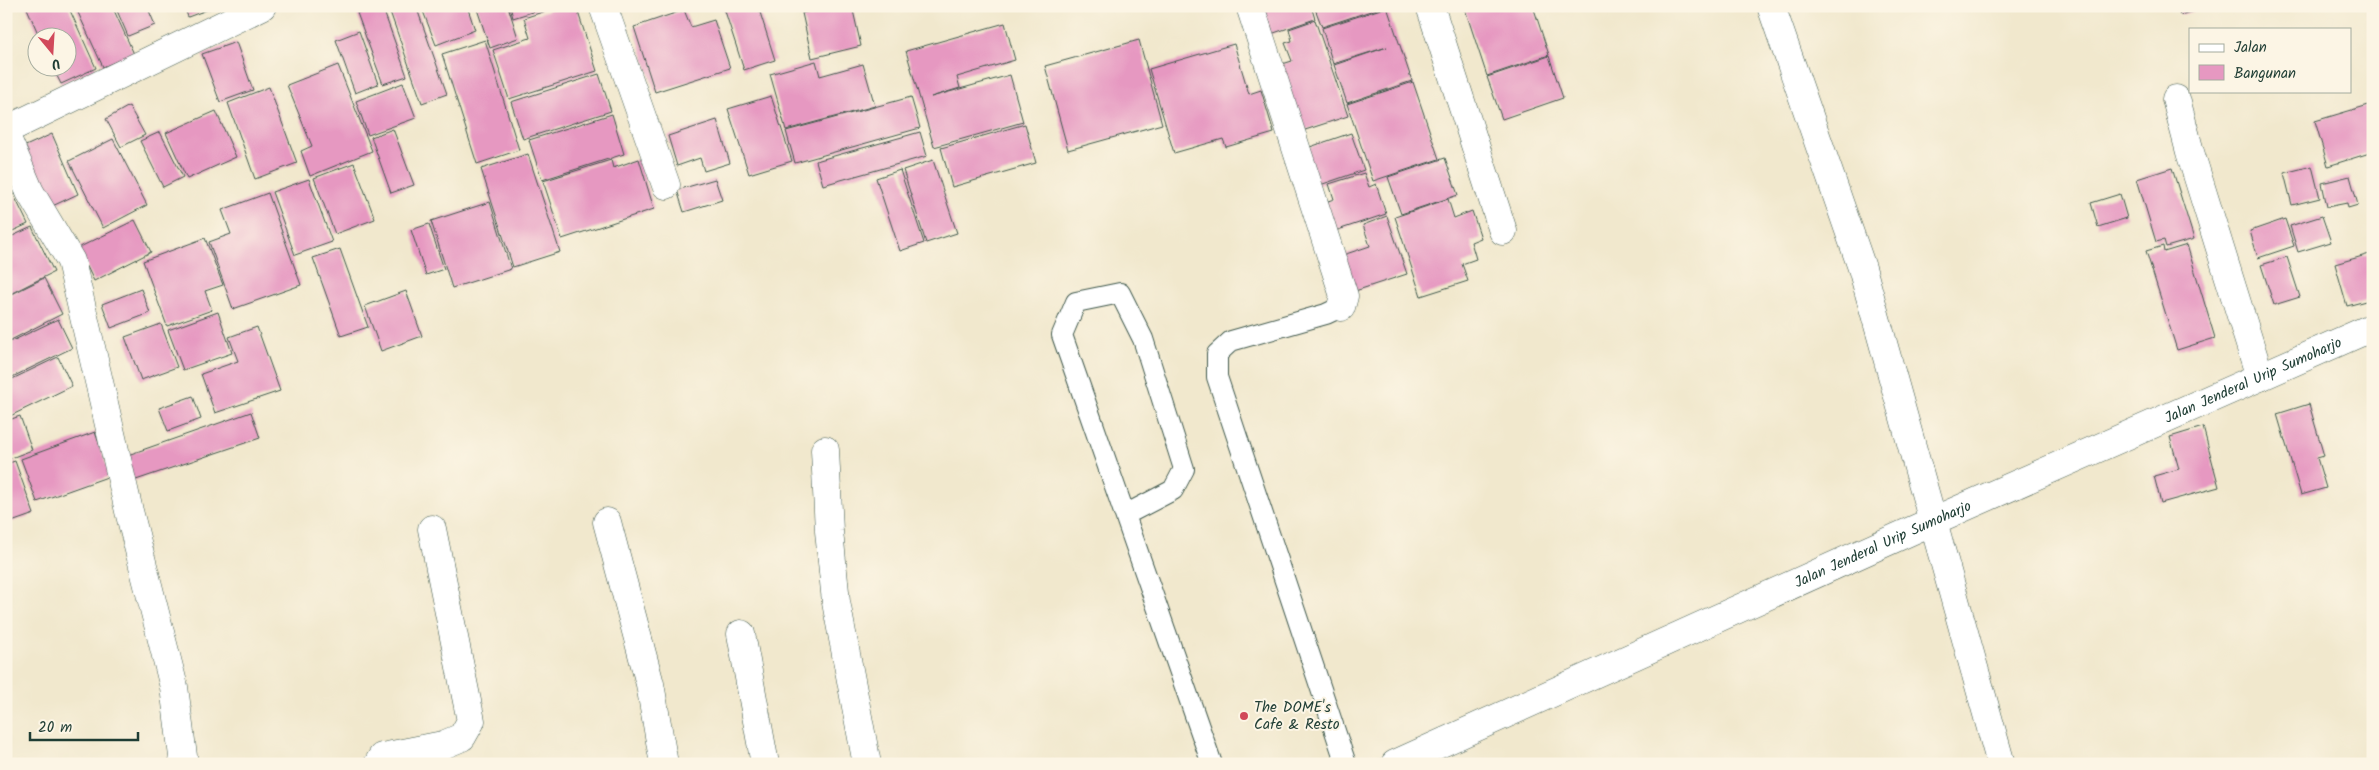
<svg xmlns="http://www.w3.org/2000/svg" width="2379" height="770" viewBox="0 0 2379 770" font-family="Kalam,sans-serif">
  <rect width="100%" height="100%" fill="#fcf5e5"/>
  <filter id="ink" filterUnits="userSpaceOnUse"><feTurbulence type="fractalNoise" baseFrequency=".02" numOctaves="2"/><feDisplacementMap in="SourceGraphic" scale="10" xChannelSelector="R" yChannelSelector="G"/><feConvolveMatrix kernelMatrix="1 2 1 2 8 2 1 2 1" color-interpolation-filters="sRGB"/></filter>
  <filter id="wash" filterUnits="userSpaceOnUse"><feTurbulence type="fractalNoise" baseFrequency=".0096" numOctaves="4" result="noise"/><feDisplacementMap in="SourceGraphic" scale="20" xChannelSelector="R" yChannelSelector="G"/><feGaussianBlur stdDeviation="1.12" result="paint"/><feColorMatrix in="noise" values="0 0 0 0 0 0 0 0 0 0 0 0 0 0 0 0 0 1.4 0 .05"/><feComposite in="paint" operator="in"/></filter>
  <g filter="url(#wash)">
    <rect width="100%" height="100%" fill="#f1e8cd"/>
    <g id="blocks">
      <g fill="#e698c1">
        <path d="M26,6h42l28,62 -35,16 -8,-16h15v-30h-28z"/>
        <path d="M75,6h37l22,48 -31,13z"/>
        <path d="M115,6h32l8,19 -27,11z"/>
        <path d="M184,6h33l-29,11z"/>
        <path d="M375,6h7l25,70 -24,8 -26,-71z"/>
        <path d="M388,6h28l31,88 -25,9z"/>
        <path d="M421,6h46l8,24 -39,15z"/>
        <path d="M476,6h32l10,32 -28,10z"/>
        <path d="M510,6h38v1l-35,11z"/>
        <path d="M561,6h15l21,65 -88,28 -16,-49 37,-12 -6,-20z"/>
        <path d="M728,6h30l17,54 -31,10 -20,-62z"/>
        <path d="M832,6h20l9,40 -49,12 -10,-45z"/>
        <path d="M1259,6h52l4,13 -47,16z"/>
        <path d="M1314,6h69v1l-61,20z"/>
        <path d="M1464,6h69l16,49 -62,21z"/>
        <path d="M2177,6h30v1l-27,8z"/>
        <path d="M1387,7l25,74 -65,22 -13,-38 53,-18 -54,17 -11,-36z"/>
        <path d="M684,10l7,17 23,-7 16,48 -75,24 -21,-65z"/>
        <path d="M1315,20l33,96 -49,16 -23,-66 16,-5 -7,-18 7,-2 -3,-12z"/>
        <path d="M1005,23l10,37 -58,17 3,11 -29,9 79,-22 13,47 -89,25 -28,-96z"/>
        <path d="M359,31l19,53 -23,9 -19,-53z"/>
        <path d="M485,40l34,110 -42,14 -35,-110z"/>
        <path d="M1139,40l23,84 -94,26 -23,-84z"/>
        <path d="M236,42l17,48 -33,12 -18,-48z"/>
        <path d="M1234,44l15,50 12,-4 13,43 -48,14 -3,-8 -49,14 -25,-84z"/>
        <path d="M1549,56l14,42 -61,21 -15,-42z"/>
        <path d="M816,61l4,15 43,-12 12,42 -89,24 -16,-56z"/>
        <path d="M338,65l34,86 -62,25 -9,-25 11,-5 -25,-61z"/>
        <path d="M599,74l12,37 -88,28 -12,-37z"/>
        <path d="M1413,82l26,77 -66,22 -26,-77z"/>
        <path d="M403,83l13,35 -48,17 -12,-34z"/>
        <path d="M269,87l28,76 -42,16 -27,-76z"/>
        <path d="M771,96l21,65 -43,13 -21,-65z"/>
        <path d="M911,97l9,31 -125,35 -9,-32z"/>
        <path d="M2372,104l1,48 -45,14 -13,-45z"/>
        <path d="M129,106l16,29 -24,12 -15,-28z"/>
        <path d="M216,111l20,46 -49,22 -21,-46z"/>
        <path d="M612,114l12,40 -82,26 -13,-40z"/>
        <path d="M717,120l13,43 -26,8 -4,-13 -23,8 -9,-30z"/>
        <path d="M1025,124l11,39 -84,24 -11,-39z"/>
        <path d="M393,129l21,56 -23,8 -20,-56z"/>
        <path d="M160,132l23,45 -20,10 -23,-46z"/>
        <path d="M920,132l7,24 -104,29 -7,-24z"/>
        <path d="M1351,133l13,37 -47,16 -13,-37z"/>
        <path d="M52,134l26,60 -32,15 -27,-60z"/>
        <path d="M113,139l34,66 -44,23 -34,-67z"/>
        <path d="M528,154l32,98 -47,15 -32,-98z"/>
        <path d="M1445,158l13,37 -57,19 -13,-37z"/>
        <path d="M639,159l15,50 -92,30 -19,-58 68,-21 2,8z"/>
        <path d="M933,160l24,73 -31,10 -23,-73z"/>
        <path d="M354,163l21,56 -40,15 -21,-56z"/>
        <path d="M2312,166l8,32 -28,7 -8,-32z"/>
        <path d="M2172,168l22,71 -28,8 -2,-7 -8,2 -19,-63z"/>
        <path d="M900,170l24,73 -24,8 -24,-73z"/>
        <path d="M1364,173l5,14 7,-3 10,30 -54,18 -10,-29 12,-4 -5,-15z"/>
        <path d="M2350,176l8,29 -10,3 -1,-5 -20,4 -5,-24z"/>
        <path d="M6,179l22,45 -22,10z"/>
        <path d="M309,179l23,63 -37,13 -23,-63z"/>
        <path d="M715,179l7,21 -38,12 -7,-22z"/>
        <path d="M268,193l33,92 -68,24 -24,-67 22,-8 -9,-24z"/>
        <path d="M2120,194l7,24 -29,9 -7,-24z"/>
        <path d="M1448,199l6,19 18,-7 9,27 -10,4 5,17 -14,5 6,17 -47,15 -26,-79z"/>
        <path d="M490,202l21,67 -59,19 -21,-67z"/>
        <path d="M1387,216l20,58 -55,18 -12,-36 30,-10 -7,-21z"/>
        <path d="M2322,216l9,26 -33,10 -8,-26z"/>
        <path d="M2285,219l9,27 -36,12 -8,-27z"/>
        <path d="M135,220l16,32 -57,29 -16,-33z"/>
        <path d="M429,224l15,45 -18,6 -15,-45z"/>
        <path d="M32,227l22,45 -48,24v-57z"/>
        <path d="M205,238l18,47 -18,6 7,19 -45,16 -24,-65z"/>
        <path d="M2187,245l28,93 -38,12 -31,-99 17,-5 1,6z"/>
        <path d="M340,249l28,78 -27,9 -28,-78z"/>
        <path d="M2373,253v46l-26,7 -12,-42z"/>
        <path d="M2287,257l13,40 -26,8 -13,-40z"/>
        <path d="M44,278l18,36 -55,28 -1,-45z"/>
        <path d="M141,289l9,24 -39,15 -9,-24z"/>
        <path d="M406,291l16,45 -41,15 -16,-45z"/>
        <path d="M218,312l14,41 -49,17 -15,-40z"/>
        <path d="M58,319l14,29 -66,32v-36z"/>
        <path d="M161,324l16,43 -36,13 -16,-43z"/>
        <path d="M257,327l23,64 -65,22 -14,-39 37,-13 -9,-24z"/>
        <path d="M58,357l14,29 -66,32v-36z"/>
        <path d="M193,396l8,23 -33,12 -9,-23z"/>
        <path d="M2309,404l15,52 -7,2 9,30 -25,7 -24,-81z"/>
        <path d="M251,412l9,26 -127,43 -8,-25z"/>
        <path d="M20,416l12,34 -26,10v-39z"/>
        <path d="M2203,427l16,60 -58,16 -7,-27 25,-7 -9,-32z"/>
        <path d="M95,432l15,44 -73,26 -16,-43z"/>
        <path d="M15,461l19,53 -28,10v-60z"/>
      </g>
    </g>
  </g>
  <g filter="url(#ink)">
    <use href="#blocks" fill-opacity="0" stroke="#3e574b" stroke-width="1"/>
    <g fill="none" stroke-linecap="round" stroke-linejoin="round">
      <g stroke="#3e574b" stroke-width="22">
        <g id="service">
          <path d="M1341,307l-15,7 -95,27 -14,13v23l129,387"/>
          <path d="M1125,515l48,-25 11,-21 -41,-130 -23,-46 -44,9 -14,33 150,429"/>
        </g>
      </g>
      <g stroke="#3e574b" stroke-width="29">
        <g id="minor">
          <path d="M603,6l63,179"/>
          <path d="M1250,6l94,290 -3,11"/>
          <path d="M1430,6l73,225"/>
          <path d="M1771,6l91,262 139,496"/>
          <path d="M2176,99l14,53 70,225"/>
          <path d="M6,136l24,56 41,69 58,250 45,176 10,77"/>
          <path d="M825,450l4,81 7,71 31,162"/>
          <path d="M607,522l43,162 14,80"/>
          <path d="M741,634l24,130"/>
          <path d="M378,764l4,-7 61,-12 19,-8 9,-16 -39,-192"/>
        </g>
      </g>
      <g stroke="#3e574b" stroke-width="29">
        <g id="tertiary">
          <path d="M6,130l256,-124"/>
          <path id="s1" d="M1395,764l538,-243 440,-194"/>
        </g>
      </g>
      <use href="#service" stroke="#fff" stroke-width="20"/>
      <use href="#minor" stroke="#fff" stroke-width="28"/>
      <use href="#tertiary" stroke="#fff" stroke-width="28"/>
    </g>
  </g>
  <circle fill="#d1495b" stroke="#fcf5e5" stroke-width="2" cx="1244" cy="716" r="5"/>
  <g text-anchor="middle" stroke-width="4" stroke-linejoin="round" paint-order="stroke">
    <g font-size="15" fill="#1f3d34" stroke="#fcf5e5">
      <text dy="5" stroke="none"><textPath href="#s1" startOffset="940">Jalan Jenderal Urip Sumoharjo</textPath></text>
      <text dy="5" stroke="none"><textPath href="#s1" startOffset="535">Jalan Jenderal Urip Sumoharjo</textPath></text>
    </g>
    <g font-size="15" fill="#1f3d34" stroke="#fcf5e5" text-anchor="start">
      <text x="1254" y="712">The DOME's<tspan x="1254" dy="17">Cafe &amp; Resto</tspan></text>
    </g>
  </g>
  <rect width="2379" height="770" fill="none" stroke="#fcf5e5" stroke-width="25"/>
  <rect x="2189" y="28" width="162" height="65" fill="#fcf5e5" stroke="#a4ab9e"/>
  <rect x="2199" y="44" width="25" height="8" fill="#ffffff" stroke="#a4ab9e"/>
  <text x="2234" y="52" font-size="15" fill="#1f3d34">Jalan</text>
  <rect x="2199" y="65" width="25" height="15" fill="#e698c1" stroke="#a4ab9e"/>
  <text x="2234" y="78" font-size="15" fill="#1f3d34">Bangunan</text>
  <g transform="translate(52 52) rotate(162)"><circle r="24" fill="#fcf5e5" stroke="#a4ab9e"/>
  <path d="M0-4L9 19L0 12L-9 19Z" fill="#d1495b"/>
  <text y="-8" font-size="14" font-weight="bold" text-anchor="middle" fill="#1f3d34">U</text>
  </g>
  <path d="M30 732v8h108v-8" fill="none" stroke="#1f3d34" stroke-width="2.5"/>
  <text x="38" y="732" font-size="15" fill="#1f3d34" stroke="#fcf5e5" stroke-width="4" paint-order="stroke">20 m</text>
</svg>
